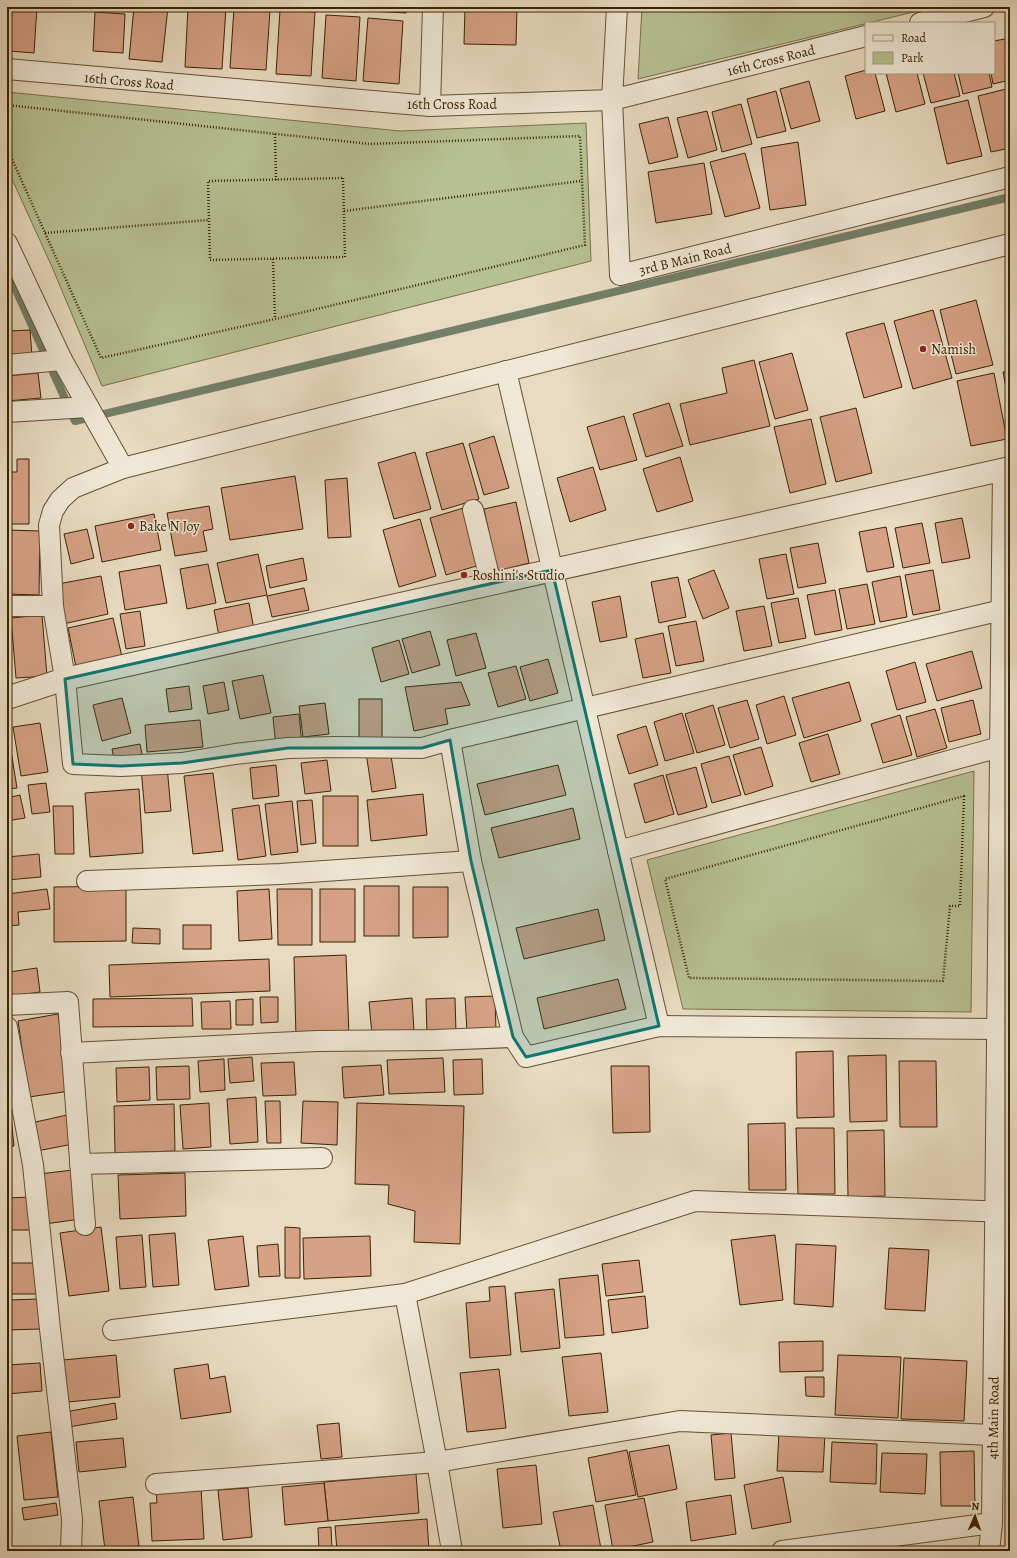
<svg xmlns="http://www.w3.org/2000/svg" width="1017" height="1558" viewBox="0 0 1017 1558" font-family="Alegreya,serif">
  <rect width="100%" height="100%" fill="#e8dbc1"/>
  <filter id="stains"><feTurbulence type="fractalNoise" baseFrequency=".005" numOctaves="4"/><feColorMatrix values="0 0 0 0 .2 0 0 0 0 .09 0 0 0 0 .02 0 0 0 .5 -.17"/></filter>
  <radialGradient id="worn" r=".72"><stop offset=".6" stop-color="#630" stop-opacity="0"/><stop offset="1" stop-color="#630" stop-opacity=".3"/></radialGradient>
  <g fill="#b6c092" stroke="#78724a">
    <path d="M642,7h292l-296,72z"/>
    <path d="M7,92l393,39 186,-8 5,138 -489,125 -50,-119 -45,-99z"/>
    <path d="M974,771l-3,241 -288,-3 -36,-149z"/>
  </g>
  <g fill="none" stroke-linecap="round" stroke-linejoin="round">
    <path stroke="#737f69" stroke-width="8" d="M7,270l68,151 935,-224"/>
  </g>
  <g fill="#d6a185" stroke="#3b2302">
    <path d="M12,7h25l-3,46 -25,-2z"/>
    <path d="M134,7h34l-6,55 -33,-3z"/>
    <path d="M188,7h38l-4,62 -37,-2z"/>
    <path d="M319,7h40l-1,5 -39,-2z"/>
    <path d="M370,7h37l-1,6 -36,-2z"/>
    <path d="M465,7h52l-1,38 -52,-1z"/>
    <path d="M234,8l36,2 -4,60 -36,-2z"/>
    <path d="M280,10l35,2 -4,64 -35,-2z"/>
    <path d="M95,12l30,2 -2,39 -30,-2z"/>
    <path d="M326,15l34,2 -4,64 -34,-3z"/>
    <path d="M368,18l35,3 -4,63 -36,-3z"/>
    <path d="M1010,38v42l-17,4 -2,-11h3v-32z"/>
    <path d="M866,70v3h9l10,38 -29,8 -11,-43z"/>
    <path d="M886,73h31l8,31 -29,8z"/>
    <path d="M923,73h31l6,23 -29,7z"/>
    <path d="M958,73h31l3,14 -29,7z"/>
    <path d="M809,81l11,40 -29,8 -11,-40z"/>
    <path d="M1010,88v60l-19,4 -13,-56z"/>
    <path d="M776,91l10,40 -29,7 -10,-39z"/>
    <path d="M968,100l14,56 -35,8 -13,-56z"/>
    <path d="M741,104l11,40 -30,8 -10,-40z"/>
    <path d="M707,111l10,39 -29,8 -11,-40z"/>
    <path d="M668,117l10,40 -29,7 -10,-40z"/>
    <path d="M798,142l8,63 -36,5 -9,-62z"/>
    <path d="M745,153l15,55 -35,9 -15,-55z"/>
    <path d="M704,163l8,51 -56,9 -8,-51z"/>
    <path d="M976,300l17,65 -37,9 -16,-64z"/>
    <path d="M933,310l19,68 -39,11 -19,-68z"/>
    <path d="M884,323l18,64 -38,11 -18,-65z"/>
    <path d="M30,330l2,26 -22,1 -1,-26z"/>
    <path d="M792,353l16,57 -33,9 -16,-57z"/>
    <path d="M754,360l16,66 -80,19 -10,-41 47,-11 -5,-25z"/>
    <path d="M1010,371v37l-7,-36z"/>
    <path d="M38,373l3,25 -34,3v-25z"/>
    <path d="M994,373l13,66 -36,7 -14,-65z"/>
    <path d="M669,403l14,43 -37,11 -13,-43z"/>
    <path d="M856,408l16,65 -36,9 -16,-65z"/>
    <path d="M624,416l13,44 -37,10 -13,-43z"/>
    <path d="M811,419l15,65 -36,9 -16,-66z"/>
    <path d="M494,436l15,52 -25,7 -15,-51z"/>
    <path d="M463,443l16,56 -37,11 -16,-57z"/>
    <path d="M415,452l16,57 -37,10 -16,-56z"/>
    <path d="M680,457l13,44 -36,11 -14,-43z"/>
    <path d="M17,459h12v65h-20v-52h8z"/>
    <path d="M593,467l13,43 -36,12 -13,-44z"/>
    <path d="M295,476l8,53 -73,11 -9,-52z"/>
    <path d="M347,478l4,59 -23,1 -3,-58z"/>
    <path d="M516,502l13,61 -32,8 -13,-62z"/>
    <path d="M209,506l4,23 -10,2 4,20 -32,5 -8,-43z"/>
    <path d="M467,507l16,57 -37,11 -16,-57z"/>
    <path d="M154,514l7,36 -59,12 -7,-36z"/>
    <path d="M962,518l8,40 -28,5 -7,-40z"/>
    <path d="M420,519l16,57 -37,11 -16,-57z"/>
    <path d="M922,523l8,40 -27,5 -8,-40z"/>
    <path d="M886,527l8,40 -27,5 -8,-40z"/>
    <path d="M87,529l7,29 -23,6 -7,-30z"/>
    <path d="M7,530l33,1 -1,64 -32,-1z"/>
    <path d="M818,543l8,40 -28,5 -8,-40z"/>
    <path d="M258,554l9,41 -41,8 -9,-40z"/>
    <path d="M786,554l8,40 -27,5 -8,-40z"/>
    <path d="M303,558l4,22 -37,8 -4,-22z"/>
    <path d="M208,564l8,39 -29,6 -7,-40z"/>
    <path d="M160,565l7,38 -42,7 -6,-38z"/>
    <path d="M714,570l15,38 -26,11 -15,-39z"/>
    <path d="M933,570l7,40 -27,5 -8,-40z"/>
    <path d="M101,576l7,38 -45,10 -5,-40z"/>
    <path d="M900,576l7,41 -27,5 -8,-40z"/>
    <path d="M678,577l8,40 -27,6 -8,-41z"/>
    <path d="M867,584l8,40 -28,5 -8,-40z"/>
    <path d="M304,588l5,22 -37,7 -5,-21z"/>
    <path d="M835,590l7,40 -27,5 -8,-40z"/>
    <path d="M620,596l7,41 -27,5 -8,-40z"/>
    <path d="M798,598l8,40 -27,5 -8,-40z"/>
    <path d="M249,603l5,26 -35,7 -5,-26z"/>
    <path d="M764,606l8,40 -28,5 -8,-40z"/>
    <path d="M140,611l5,35 -19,3 -6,-35z"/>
    <path d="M42,615l5,61 -31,2 -5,-60z"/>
    <path d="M113,618l9,39 -46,10 -8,-39z"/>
    <path d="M696,621l8,40 -28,5 -8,-40z"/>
    <path d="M430,631l10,34 -28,8 -10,-34z"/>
    <path d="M476,633l10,35 -30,8 -9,-36z"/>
    <path d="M663,633l8,40 -28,5 -8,-39z"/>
    <path d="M399,640l10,34 -28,8 -9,-34z"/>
    <path d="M972,651l10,37 -45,13 -11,-37z"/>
    <path d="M548,659l10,34 -28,8 -10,-34z"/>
    <path d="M915,662l11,40 -29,8 -11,-39z"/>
    <path d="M516,666l10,33 -28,8 -10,-34z"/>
    <path d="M263,675l8,38 -31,6 -8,-38z"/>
    <path d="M224,682l5,28 -21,4 -5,-28z"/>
    <path d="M461,682l9,23 -25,4 3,15 -34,7 -9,-44z"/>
    <path d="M849,682l12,39 -57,17 -12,-40z"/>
    <path d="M189,686l3,23 -23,3 -3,-23z"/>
    <path d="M784,696l12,39 -29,9 -11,-39z"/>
    <path d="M122,698l9,35 -29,8 -9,-36z"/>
    <rect x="359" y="699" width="23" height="43"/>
    <path d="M747,700l12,39 -29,9 -12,-40z"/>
    <path d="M973,700l8,34 -32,8 -8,-34z"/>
    <path d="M325,703l4,31 -26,3 -4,-31z"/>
    <path d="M713,705l12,40 -28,8 -12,-39z"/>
    <path d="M935,709l12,39 -30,9 -11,-40z"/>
    <path d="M682,713l12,40 -29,8 -11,-39z"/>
    <path d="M299,714l3,31 -26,3 -3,-31z"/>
    <path d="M900,715l12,40 -29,8 -12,-39z"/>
    <path d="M200,720l3,27 -56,5 -2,-27z"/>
    <path d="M40,723l8,49 -27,4 -8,-49z"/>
    <path d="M646,726l12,39 -29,9 -12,-39z"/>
    <path d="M828,734l12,40 -29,8 -12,-39z"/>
    <path d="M9,738l8,50 -10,1v-50z"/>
    <path d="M140,744l3,15 -28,6 -3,-16z"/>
    <path d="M761,747l12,39 -28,9 -12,-40z"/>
    <path d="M390,749l6,39 -24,4 -6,-39z"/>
    <path d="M729,756l12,39 -29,8 -11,-39z"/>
    <path d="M327,760l4,31 -26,3 -4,-31z"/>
    <path d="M276,765l3,31 -26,3 -3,-31z"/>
    <path d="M558,765l8,30 -81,20 -8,-31z"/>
    <path d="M167,766l4,45 -26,2 -4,-45z"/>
    <path d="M696,767l11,40 -29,8 -12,-40z"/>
    <path d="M213,773l10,78 -30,3 -9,-78z"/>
    <path d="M663,775l11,39 -29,9 -11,-39z"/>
    <path d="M46,783l4,29 -18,2 -4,-29z"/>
    <path d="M139,789l4,64 -53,4 -5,-64z"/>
    <path d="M423,794l4,41 -56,6 -4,-41z"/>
    <path d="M20,795l5,23 -18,3v-23z"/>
    <rect x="323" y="796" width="35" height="50"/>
    <path d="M312,800l4,43 -15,2 -4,-44z"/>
    <path d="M292,801l6,51 -27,3 -6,-51z"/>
    <path d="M259,805l7,51 -28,4 -6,-51z"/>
    <path d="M53,806h20l1,48h-19z"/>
    <path d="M573,808l7,31 -81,19 -8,-30z"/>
    <path d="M39,854l2,23 -34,3v-23z"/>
    <path d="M126,886v55l-72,1v-55z"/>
    <rect x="364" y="886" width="35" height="50"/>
    <path d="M413,887h35v50l-35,1z"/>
    <path d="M47,889l3,20 -32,3 1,13 -12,1v-32z"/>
    <path d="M269,889l3,50 -33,2 -2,-50z"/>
    <path d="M277,889h35v56h-34z"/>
    <rect x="320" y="889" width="35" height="53"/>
    <path d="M598,909l7,31 -81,19 -8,-31z"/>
    <rect x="183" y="925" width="28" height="24"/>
    <path d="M133,928l27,1v15l-28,-1z"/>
    <path d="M346,955l3,81 -53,2 -2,-81z"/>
    <path d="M269,959l1,32 -160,6 -1,-32z"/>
    <path d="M37,968l3,24 -28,4 -3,-24z"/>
    <path d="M618,979l8,30 -82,20 -7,-31z"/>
    <path d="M495,996l1,35 -29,1 -2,-35z"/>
    <path d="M260,997h18v25l-17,1z"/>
    <path d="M192,998l1,28 -100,1v-28z"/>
    <path d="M412,998l2,34 -42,3 -3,-33z"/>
    <path d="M455,998l1,35 -29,1 -1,-35z"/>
    <path d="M253,999v26h-17v-25z"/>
    <path d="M230,1001l1,28h-29l-1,-27z"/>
    <path d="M58,1014l12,77 -41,6 -11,-76z"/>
    <path d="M833,1051l1,66 -37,1 -1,-66z"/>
    <path d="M886,1055l1,66 -37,1 -2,-66z"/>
    <path d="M252,1057l2,24 -24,2 -2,-24z"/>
    <path d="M443,1058l2,34 -56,2 -2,-34z"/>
    <path d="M224,1059l1,31 -25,2 -2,-31z"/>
    <path d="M482,1059l1,35 -29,1 -1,-35z"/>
    <path d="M899,1061h37l1,66h-37z"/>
    <path d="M294,1062l2,33 -33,1 -2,-33z"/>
    <path d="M381,1065l3,30 -40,3 -2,-31z"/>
    <path d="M189,1066l1,33 -33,1 -1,-33z"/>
    <path d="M611,1066h38l1,66 -37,1z"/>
    <path d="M149,1067l1,33 -33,2 -1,-34z"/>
    <path d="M7,1082l5,27 -5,1z"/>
    <path d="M256,1097l2,45 -28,2 -3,-45z"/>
    <path d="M265,1101h15l1,42h-14z"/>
    <path d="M303,1101l35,1 -1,43 -36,-2z"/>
    <path d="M209,1103l2,44 -28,2 -3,-44z"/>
    <path d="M357,1103l107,3 -4,138 -46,-2 1,-31 -27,-7 1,-19 -34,-1z"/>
    <path d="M174,1104l1,47 -60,2 -1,-47z"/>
    <path d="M67,1115l6,29 -36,7 -6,-28z"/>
    <path d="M7,1117h4l3,29 -7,1z"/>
    <path d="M785,1123l1,67h-37l-1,-66z"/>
    <path d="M796,1128h38l1,66h-37z"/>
    <path d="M884,1130l1,66 -37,1 -1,-66z"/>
    <path d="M73,1170l7,49 -35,5 -6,-50z"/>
    <path d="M185,1173l1,43 -66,3 -2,-44z"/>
    <path d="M31,1197l1,33h-25v-32z"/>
    <path d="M101,1227l8,64 -40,5 -9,-63z"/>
    <path d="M285,1227l15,1v50h-15z"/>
    <path d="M175,1233l4,52 -26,2 -4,-52z"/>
    <path d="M142,1235l4,52 -26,2 -4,-52z"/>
    <path d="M775,1235l8,65 -43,5 -9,-65z"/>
    <path d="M243,1236l6,50 -34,4 -7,-50z"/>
    <path d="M370,1236l1,40 -67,3 -1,-41z"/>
    <path d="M278,1244l2,32 -21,1 -2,-31z"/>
    <path d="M796,1244l40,2 -3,61 -39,-3z"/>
    <path d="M889,1248l40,2 -4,61 -40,-2z"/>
    <path d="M639,1260l4,32 -37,4 -4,-32z"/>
    <path d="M7,1263h27l8,31h-35z"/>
    <path d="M598,1275l6,60 -39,3 -6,-59z"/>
    <path d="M505,1286l6,69 -41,3 -4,-55 24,-2 -1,-14z"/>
    <path d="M554,1289l6,59 -39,4 -6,-59z"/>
    <path d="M645,1296l3,32 -36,5 -4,-33z"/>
    <path d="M39,1299l1,30 -33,1v-30z"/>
    <path d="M823,1341v30l-43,1 -1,-30z"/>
    <path d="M601,1353l7,59 -39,4 -7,-59z"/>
    <path d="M116,1355l4,42 -52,5 -5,-42z"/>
    <path d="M838,1355l63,2 -3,61 -63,-3z"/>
    <path d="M904,1358l63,3 -3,60 -63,-2z"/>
    <path d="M40,1363l2,28 -35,3v-29z"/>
    <path d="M208,1364l2,15 15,-3 6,36 -50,7 -7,-50z"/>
    <path d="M499,1369l7,59 -39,4 -7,-59z"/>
    <path d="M805,1377h19v20l-18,-1z"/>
    <path d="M115,1403l2,16 -49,8 -3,-15z"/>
    <path d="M339,1423l3,34 -21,2 -4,-34z"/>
    <path d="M779,1431l46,2 -2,39 -46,-1z"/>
    <path d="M51,1432l7,65 -34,3 -7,-64z"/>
    <path d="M731,1433l4,45 -20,2 -4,-45z"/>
    <path d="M123,1438l3,29 -47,5 -3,-30z"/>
    <path d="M832,1442l45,2 -1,40 -46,-2z"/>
    <path d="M669,1445l8,44 -39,8 -9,-45z"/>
    <path d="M627,1450l9,45 -40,7 -8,-44z"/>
    <path d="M974,1451l1,55h-34l-1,-54z"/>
    <path d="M882,1453l45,1 -2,40 -45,-2z"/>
    <path d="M536,1465l6,59 -39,4 -6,-59z"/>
    <path d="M416,1474l3,39 -91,8 -4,-39z"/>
    <path d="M783,1477l8,45 -39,7 -8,-44z"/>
    <path d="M324,1483l4,38 -43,4 -3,-38z"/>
    <path d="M201,1488l3,51 -52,2 -2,-38h7l-1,-13z"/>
    <path d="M248,1488l4,49 -29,3 -5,-50z"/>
    <path d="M731,1495l5,39 -45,7 -5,-39z"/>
    <path d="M133,1497l6,49 -34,4 -6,-49z"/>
    <path d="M644,1498l9,44 -40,8 -8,-45z"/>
    <path d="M56,1503l2,12 -34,5 -2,-12z"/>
    <path d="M593,1505l8,44 -8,2h-32l-8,-39z"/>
    <path d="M427,1519l2,32h-92l-2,-25z"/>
    <path d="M331,1527l1,24h-13l-1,-23z"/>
  </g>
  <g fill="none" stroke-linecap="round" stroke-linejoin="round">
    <g stroke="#665132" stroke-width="22">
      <g id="minor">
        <path d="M617,7l-5,93 8,175 390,-98"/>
        <path d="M920,23l64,-16"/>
        <path d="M7,69l423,37 182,-6 254,-64"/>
        <path d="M430,106l3,-99"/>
        <path d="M7,243l55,117 61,108"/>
        <path d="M7,365l55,-5"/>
        <path d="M506,371l153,655"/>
        <path d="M7,412l81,-5"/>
        <path d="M473,510l18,74"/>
        <path d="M7,606h46"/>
        <path d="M1002,610l-552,130 -28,8 -86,-1 -48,1 -53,6 -53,9 -61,3 -48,-2 -8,-85 -12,-73 -4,-81 4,-14 7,-11 13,-12 50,-20 887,-224"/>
        <path d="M450,740l21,121 42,176 13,20 133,-31 338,3"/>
        <path d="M618,851l382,-104"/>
        <path d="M87,881l193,-7 191,-13"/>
        <path d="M7,1005l61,-3 17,223"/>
        <path d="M7,1027l26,138 17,164 22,190 -1,32"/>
        <path d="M71,1053l246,-12 119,-1 77,-3"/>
        <path d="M80,1164l242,-6"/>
        <path d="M405,1294l32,168 15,89"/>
        <path d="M113,1330l292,-36 290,-93 315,11"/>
        <path d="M156,1484l281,-22 243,-41 312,14"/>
        <path d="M782,1551l210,-28"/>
        <path d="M989,1551l3,-28 11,-1054"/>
      </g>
    </g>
    <g stroke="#665132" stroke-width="24">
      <path id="tertiary" d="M7,698l58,-19 945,-211"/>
    </g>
    <g stroke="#3b2302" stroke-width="2.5" stroke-dasharray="1 2" stroke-linecap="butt">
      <path d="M7,105l363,39 210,-8 5,109 -310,74 -174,39 -94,-210"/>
      <path d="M275,134l1,46"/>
      <path d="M343,178l2,79 -135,3 -2,-79z"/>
      <path d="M344,211l237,-30"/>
      <path d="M45,233l164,-13"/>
      <path d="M273,259l2,60"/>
      <path d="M964,796l-4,110h-10l-7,75 -254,-3 -24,-99z"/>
    </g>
    <use href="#minor" stroke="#f0e8d7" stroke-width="20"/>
    <use href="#tertiary" stroke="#f0e8d7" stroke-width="22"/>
  </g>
  <path fill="#0f766e" fill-opacity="0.2" stroke="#0f766e" stroke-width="3" stroke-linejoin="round" d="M552,570l107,456 -133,31 -13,-20 -42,-176 -21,-121 -28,8h-134l-106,15 -61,3 -48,-2 -8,-85z"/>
  <g fill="#8f2418" stroke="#f0e8d7" stroke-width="1.5">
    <circle cx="923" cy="349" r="4"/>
    <circle cx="131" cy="526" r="4"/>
    <circle cx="464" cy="575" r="4"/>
  </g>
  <g text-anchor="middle" stroke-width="3" stroke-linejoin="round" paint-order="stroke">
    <g font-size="14" fill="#3b2302" stroke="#f0e8d7">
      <text transform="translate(771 60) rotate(-14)" y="5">16th Cross Road</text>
      <text transform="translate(129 81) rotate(5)" y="5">16th Cross Road</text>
      <text x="452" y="109">16th Cross Road</text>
      <text transform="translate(685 259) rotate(-14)" y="5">3rd B Main Road</text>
      <text transform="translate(993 1418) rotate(-89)" y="5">4th Main Road</text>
    </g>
    <g font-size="14" fill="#3b2302" stroke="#f0e8d7" text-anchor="start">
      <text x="931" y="354">Namish</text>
      <text x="139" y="531">Bake N Joy</text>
      <text x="472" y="580">Roshini's Studio</text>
    </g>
  </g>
  <rect width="1017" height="1558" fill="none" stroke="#e8dbc1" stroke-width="24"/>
  <rect x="8" y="8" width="1001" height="1542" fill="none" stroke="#3b2302" stroke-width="2"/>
  <rect x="12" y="12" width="993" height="1534" fill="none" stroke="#3b2302"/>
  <rect x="865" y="22" width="130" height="52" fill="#f0e8d7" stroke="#a89982"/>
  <rect x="873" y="35" width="20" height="6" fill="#f0e8d7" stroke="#a89982"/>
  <text x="901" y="42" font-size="12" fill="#3b2302">Road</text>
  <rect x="873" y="52" width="20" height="12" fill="#b6c092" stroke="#a89982"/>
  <text x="901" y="62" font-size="12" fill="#3b2302">Park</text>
  <g transform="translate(975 1516) rotate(2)" stroke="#f0e8d7" stroke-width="3" paint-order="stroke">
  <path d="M0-3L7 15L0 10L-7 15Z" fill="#3b2302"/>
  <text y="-6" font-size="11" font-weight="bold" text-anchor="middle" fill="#3b2302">N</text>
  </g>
  <rect width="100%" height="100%" filter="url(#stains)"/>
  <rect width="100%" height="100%" fill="url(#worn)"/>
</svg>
